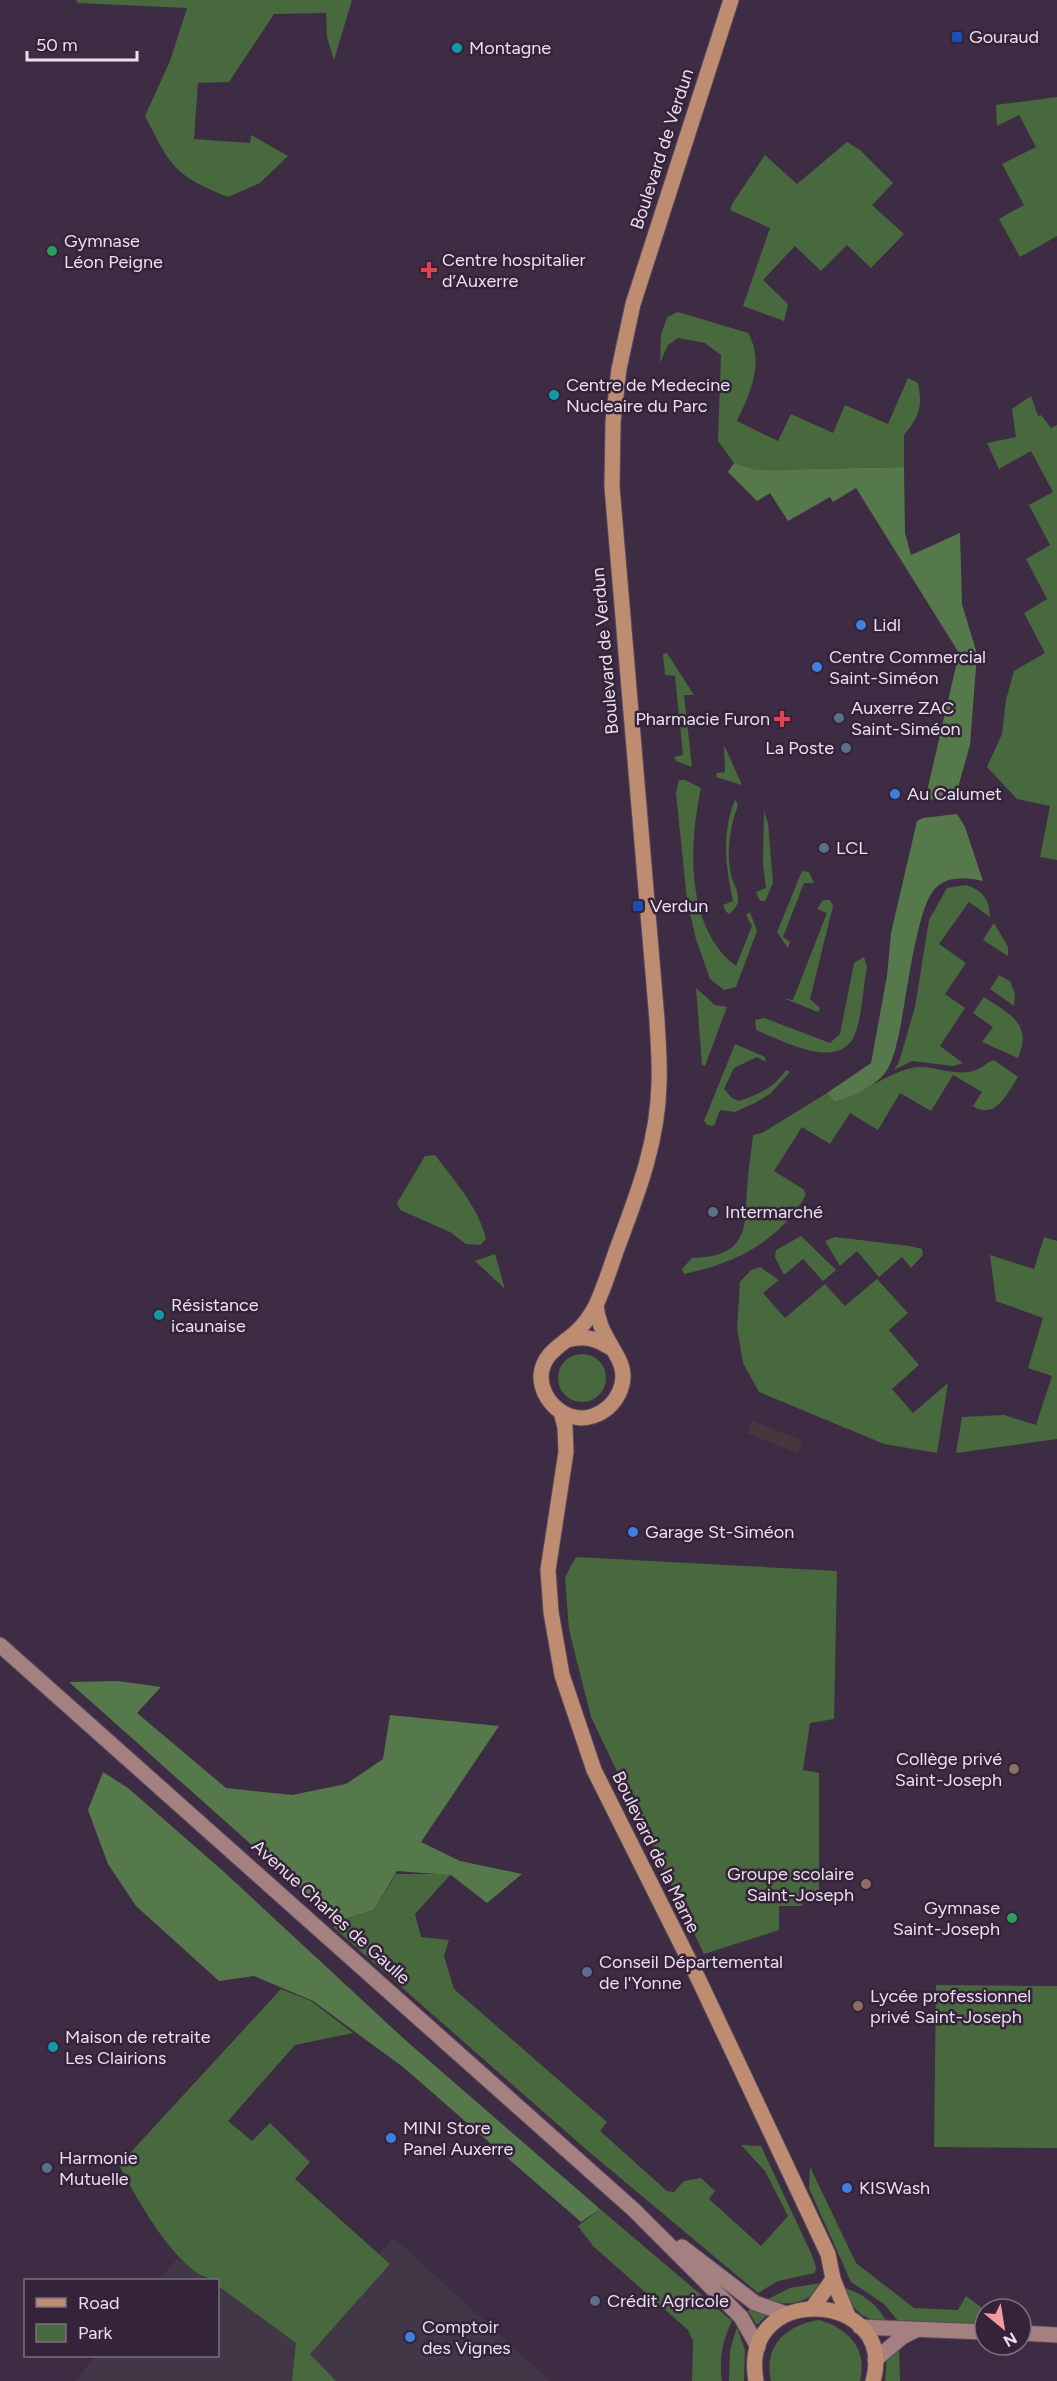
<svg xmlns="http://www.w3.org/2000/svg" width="1057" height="2381" viewBox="0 0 1057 2381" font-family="Figtree,sans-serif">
  <rect width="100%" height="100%" fill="#3e2c44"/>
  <g fill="#423747">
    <path d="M394,2238l156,143h-475l21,-25h122v-70l78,57z"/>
    <path d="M178,2258l32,22h-51z"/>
  </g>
  <path fill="#49363c" d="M752,1421l50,19 -4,13 -51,-20z"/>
  <g fill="#48683d">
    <path d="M76,0h276l-18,60 -7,-23 -1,-24 -52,1 -45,68 -31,1 -4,56 56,4 1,-8 37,21 -28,27 -32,14c-54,-22 -57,-30 -83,-81l25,-55 17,-53 -109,-5z"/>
    <path d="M1057,97v139l-37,21 -21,-38 25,-14 -22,-41 34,-17 -17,-32 -22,11 -1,-21z"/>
    <path d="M847,142l13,8 33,33 -21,22 32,29 -33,34 -24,-23 -26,26 -26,-25 -32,34 25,24 -4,17 -41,-15 27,-78 -40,-18 2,-6 33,-49 32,29z"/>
    <path d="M678,312l70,21c17,30 2,60 -11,88l41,20 13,-27 42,19 12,-28 43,19 20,-46 10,5c5,24 1,34 -14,52v32l-146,3 -24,-7 -16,-22 3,-86 -16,-12 -27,-5 -10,7 -8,18 1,-28 6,-18z"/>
    <path d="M1031,396l7,20 3,-1 10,13 6,-3v435l-17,-3 10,-51 -33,-7 -30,-32 15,-33 4,-34 8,-29 31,-18 -21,-40 23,-14 -21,-40 24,-14 -21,-40 24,-13 -22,-41 -32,18 -12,-26 29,-6 -4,-28z"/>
    <path d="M667,653l27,42h-10l8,72 -16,-6 -2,-4 9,-2 -8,-79 -10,-1 -2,-21z"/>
    <path d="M724,745l18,40 -26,-8 1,-4 8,-1z"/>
    <path d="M679,780h6l16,8c-12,56 -16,139 35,178l16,-40 -6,-11 4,-3 7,19 -21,56 -12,3 -14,-11 -14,-40 -9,-39 -11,-107z"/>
    <path d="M735,800l3,5c-8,22 -12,47 -7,70 2,8 7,15 7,23 1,7 -4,11 -8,16l-4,-2 -3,-7 10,-4c-7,-35 -12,-67 2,-101z"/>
    <path d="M764,811l4,12 5,60 -8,18h-5l-4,-9 10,-4 -3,-25z"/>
    <path d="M802,871l7,1 5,11h-10l-21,54 7,5 -2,6 -11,-16z"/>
    <path d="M966,885c17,6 23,13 24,32l-21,-15 -30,42 27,19 -21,31 20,14 -25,38 23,17 -10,3 -41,-5 -18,9 5,-8 16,-55 14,-87 18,-32z"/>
    <path d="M823,900h7l3,6 -23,93 10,9 -2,4 -35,-14 10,2 34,-87 -10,-4z"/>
    <path d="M994,923l14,24v9l-25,-16z"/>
    <path d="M864,957l3,10c-4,20 -5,52 -13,69 -16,36 -74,3 -98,-6l-1,-10 9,-2 66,25 10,-9 14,-71z"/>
    <path d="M999,975l11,6 5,13 -1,12 -24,-17z"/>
    <path d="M696,988l19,17 12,2 -22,59 -3,-1z"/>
    <path d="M984,997c25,17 49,26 34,61l-36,-16 11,-15 -20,-14z"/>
    <path d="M735,1044l30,13 1,5 -9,-5 -23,11 -10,21 8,9 7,3c21,-7 34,-13 47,-31l4,2 -19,21 -16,10 -20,9 -15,-2 -6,16 -7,-1 -3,-4z"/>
    <path d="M994,1060l24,17c-10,15 -22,44 -45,29l9,-14 -29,-17 -22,36 -31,-18 -22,37 -28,-17 -20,31 -28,-17 -28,44 29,18 3,6c-28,47 -69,68 -122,79l-2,-5 10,-11c12,-1 26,-1 36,-8 21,-13 17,-39 19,-60 1,-18 4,-37 6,-55l9,-2 65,-40 7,9c24,-7 62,-33 83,-35 19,-1 36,9 56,4 8,-2 14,-9 21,-11z"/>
    <path d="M435,1155c19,25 44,53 51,84l-6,6 -14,-1 -16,-12 -50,-22 -3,-7 28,-47z"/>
    <path d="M801,1236l35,34 -13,11 -20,-22 -19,16 -9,-18 1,-7z"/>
    <path d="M835,1237l75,9 12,3 1,6 -12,13 -9,-11 -23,20 -22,-26 -17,15 -15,-25z"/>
    <path d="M1044,1237l13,4v198l-101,14 6,-36 42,-2 32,10 16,-49 -24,-8 15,-50 -47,-17 -6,-46 44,14z"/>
    <path d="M495,1254l10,35 -30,-28z"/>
    <path d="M760,1267l19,13 -16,13 22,25 40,-34 20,22 32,-27 31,34 -19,17 30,35 -27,24 21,24 35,-30 -11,70 -53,-9 -125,-52 -16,-29 -6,-35 3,-46 11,-12z"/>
    <circle cx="582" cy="1378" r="24"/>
    <path d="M576,1557l261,14 -3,148 -24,4 -7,47 16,3v122h-16l-1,11h-23v24l-75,24 -113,-237 -22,-87 -4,-53z"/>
    <path d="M396,1874h55l-36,40 6,23 28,3 -5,16 10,33 153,133 -7,9 67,60 7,1 10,-11 17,-3 14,13 -6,8 52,47 27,-30 -23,-45 -24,-26 20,1 50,107 5,14 -1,6 -37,8 -20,12 -170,-142 -255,-224 4,-6 37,-11z"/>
    <path d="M936,1985l121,1v162l-123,-1z"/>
    <path d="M281,1989l30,12 42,32 -58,12 -67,76 24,20 18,-18 40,39 -15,17 95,85 -80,90 26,27h-44l4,-38 -78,-57v-6c-38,0 -83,-85 -99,-115z"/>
    <path d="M810,2167l46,96 58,45 44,2 8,-14 19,14v15l-86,-3 -15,-18 -33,-22 -42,-94z"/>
    <path d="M600,2209l132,112c-10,20 -13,39 -10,60h-30l1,-40 -5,-11 -95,-84 -15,-20z"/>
    <path d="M821,2283c-11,21 -33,24 -55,17l24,-12z"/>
    <path d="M845,2288c17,5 33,17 41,33 -21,1 -36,-12 -41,-33z"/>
    <path d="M752,2307l16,7 -11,11 -9,-14z"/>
    <path d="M819,2320c29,8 49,29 41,61h-89c-8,-35 15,-56 48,-61z"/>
    <path d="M737,2327l8,23 -1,31h-15l1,-31z"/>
    <path d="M899,2346l1,35h-15l2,-23z"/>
  </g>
  <g fill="#55794a">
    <path d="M734,463l24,7 146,-3 1,66 6,22 49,-22 2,71 15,50 -7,91 -15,53 -30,2 34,-147 -103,-165 -23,14 -3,-5 -42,24 -18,-28 -13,8 -29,-29z"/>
    <path d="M957,814l8,13 18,54c-17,-4 -38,-6 -50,10 -17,22 -27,110 -34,143 -3,12 -6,28 -14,39 -11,14 -34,24 -51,29l-7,-9 44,-30 16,-87 4,-43 26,-112 6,-3z"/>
    <path d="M118,1681l43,6 -24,26 89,75 66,7 54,-11 37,-25 7,-44 109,11 -78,116 39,19 62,13 -35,29 -36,-28 -54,-4 -23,39 -37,11 -268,-239z"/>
    <path d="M103,1772l25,16 95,83 180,167 197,171 -19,13 -178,-155 -90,-66 -59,-25 -35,5 -83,-75 -28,-42 -20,-54z"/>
  </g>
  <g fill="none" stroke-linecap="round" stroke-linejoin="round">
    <g stroke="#58495d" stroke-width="17">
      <g id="secondary">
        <path d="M0,1645l634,565 107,107 17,30"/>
        <path d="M682,2247l73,56 32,11"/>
        <path d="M860,2327l125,5"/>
        <path d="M1021,2333l36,2"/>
        <path d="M875,2360l27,-23 14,-7"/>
      </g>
    </g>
    <g stroke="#58495d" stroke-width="17">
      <g id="primary">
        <path d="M596,1305c2,22 12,34 22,53 13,24 -2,50 -25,58 -26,9 -53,-15 -52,-41 2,-21 19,-29 33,-41 8,-7 17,-19 22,-29 9,-19 15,-40 22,-59 20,-53 40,-105 41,-162 1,-21 -1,-43 -2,-64l-45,-533 1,-65 6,-53 14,-65 98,-304"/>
        <path d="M566,1340c18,-4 28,-3 43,7"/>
        <path d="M561,1412l4,15 1,25 -18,118 3,42 11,63 32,95 103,206 131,278 5,25 15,37"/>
        <path d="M813,2307l20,-28"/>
        <path d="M756,2381c-18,-102 143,-90 117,0"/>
      </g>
    </g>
    <use href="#secondary" stroke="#a48180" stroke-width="15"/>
    <use href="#primary" stroke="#be8d71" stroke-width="15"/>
  </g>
  <g fill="#1a4fb4" stroke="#342339" stroke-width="2">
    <rect x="951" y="31" width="12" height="12" rx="3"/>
    <rect x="632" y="900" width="12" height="12" rx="3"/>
  </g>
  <g fill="#0f9aa8" stroke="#342339" stroke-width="2">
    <circle cx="457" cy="48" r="6"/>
    <circle cx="554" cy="395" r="6"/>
    <circle cx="159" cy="1315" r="6"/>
    <circle cx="53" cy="2047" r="6"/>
  </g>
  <g fill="#2e9e5b" stroke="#342339" stroke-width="2">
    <circle cx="52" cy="251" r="6"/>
    <circle cx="1012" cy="1918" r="6"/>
  </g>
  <g fill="#e0444e" stroke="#342339" stroke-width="2">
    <path d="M426 261h6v6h6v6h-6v6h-6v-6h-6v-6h6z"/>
    <path d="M779 710h6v6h6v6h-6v6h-6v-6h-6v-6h6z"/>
  </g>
  <g fill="#3f7fe0" stroke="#342339" stroke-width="2">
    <circle cx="861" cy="625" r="6"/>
    <circle cx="817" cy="667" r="6"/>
    <circle cx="895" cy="794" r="6"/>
    <circle cx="633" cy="1532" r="6"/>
    <circle cx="391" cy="2138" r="6"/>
    <circle cx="847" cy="2188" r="6"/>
    <circle cx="410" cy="2337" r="6"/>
  </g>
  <g fill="#5c6f8a" stroke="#342339" stroke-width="2">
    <circle cx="839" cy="718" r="6"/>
    <circle cx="846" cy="748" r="6"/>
    <circle cx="824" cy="848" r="6"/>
    <circle cx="713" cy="1212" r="6"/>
    <circle cx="587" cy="1972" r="6"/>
    <circle cx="47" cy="2168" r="6"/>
    <circle cx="595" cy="2301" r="6"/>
  </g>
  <g fill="#8d6e63" stroke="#342339" stroke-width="2">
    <circle cx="1014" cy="1769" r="6"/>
    <circle cx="866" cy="1884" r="6"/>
    <circle cx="858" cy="2006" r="6"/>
  </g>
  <g text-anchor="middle" stroke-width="5" stroke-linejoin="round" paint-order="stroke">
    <g font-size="18" fill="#ebdfee" stroke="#342339" text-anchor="start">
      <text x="969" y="43">Gouraud</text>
      <text x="469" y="54">Montagne</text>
      <text x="64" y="247">Gymnase<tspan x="64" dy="21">Léon Peigne</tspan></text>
      <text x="442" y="266">Centre hospitalier<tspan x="442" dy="21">d’Auxerre</tspan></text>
      <text x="566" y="391">Centre de Medecine<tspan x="566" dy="21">Nucleaire du Parc</tspan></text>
      <text x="873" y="631">Lidl</text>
      <text x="829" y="663">Centre Commercial<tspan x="829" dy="21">Saint-Siméon</tspan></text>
      <text x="851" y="714">Auxerre ZAC<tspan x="851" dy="21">Saint-Siméon</tspan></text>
      <text x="770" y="725" text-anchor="end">Pharmacie Furon</text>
      <text x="834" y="754" text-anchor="end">La Poste</text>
      <text x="907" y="800">Au Calumet</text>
      <text x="836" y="854">LCL</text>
      <text x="650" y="912">Verdun</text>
      <text x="725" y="1218">Intermarché</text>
      <text x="171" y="1311">Résistance<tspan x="171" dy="21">icaunaise</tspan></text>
      <text x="645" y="1538">Garage St-Siméon</text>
      <text x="1002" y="1765" text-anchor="end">Collège privé<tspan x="1002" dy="21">Saint-Joseph</tspan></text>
      <text x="854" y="1880" text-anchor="end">Groupe scolaire<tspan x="854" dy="21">Saint-Joseph</tspan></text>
      <text x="1000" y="1914" text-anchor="end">Gymnase<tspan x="1000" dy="21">Saint-Joseph</tspan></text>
      <text x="599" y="1968">Conseil Départemental<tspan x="599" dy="21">de l'Yonne</tspan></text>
      <text x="870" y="2002">Lycée professionnel<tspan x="870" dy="21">privé Saint-Joseph</tspan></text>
      <text x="65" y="2043">Maison de retraite<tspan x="65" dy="21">Les Clairions</tspan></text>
      <text x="403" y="2134">MINI Store<tspan x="403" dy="21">Panel Auxerre</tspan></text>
      <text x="59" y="2164">Harmonie<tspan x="59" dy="21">Mutuelle</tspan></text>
      <text x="859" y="2194">KISWash</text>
      <text x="607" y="2307">Crédit Agricole</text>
      <text x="422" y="2333">Comptoir<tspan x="422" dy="21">des Vignes</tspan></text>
    </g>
    <g font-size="18" fill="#ebdfee" stroke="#342339">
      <text transform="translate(662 149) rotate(-72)" y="6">Boulevard de Verdun</text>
      <text transform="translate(605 651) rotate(-95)" y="6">Boulevard de Verdun</text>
      <text transform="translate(656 1852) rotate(64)" y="6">Boulevard de la Marne</text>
      <text transform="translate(331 1912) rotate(42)" y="6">Avenue Charles de Gaulle</text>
    </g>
  </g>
  <rect x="24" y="2279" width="195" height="78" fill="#342339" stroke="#7d6e81" stroke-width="1.5"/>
  <rect x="36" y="2298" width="30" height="9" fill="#be8d71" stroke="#7d6e81" stroke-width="1.5"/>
  <text x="78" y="2309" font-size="18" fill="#ebdfee">Road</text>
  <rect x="36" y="2324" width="30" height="18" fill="#48683d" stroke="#7d6e81" stroke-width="1.5"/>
  <text x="78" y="2339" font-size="18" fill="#ebdfee">Park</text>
  <g transform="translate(1003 2327) rotate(150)"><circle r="28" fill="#342339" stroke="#7d6e81" stroke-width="1.5"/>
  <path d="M0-4.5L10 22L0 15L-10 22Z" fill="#f49aa3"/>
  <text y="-9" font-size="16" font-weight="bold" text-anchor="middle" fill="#ebdfee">N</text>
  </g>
  <path d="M27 51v9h110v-9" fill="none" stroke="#ebdfee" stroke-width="3"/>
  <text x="36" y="51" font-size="18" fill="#ebdfee" stroke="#342339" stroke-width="4.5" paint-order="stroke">50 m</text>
</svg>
